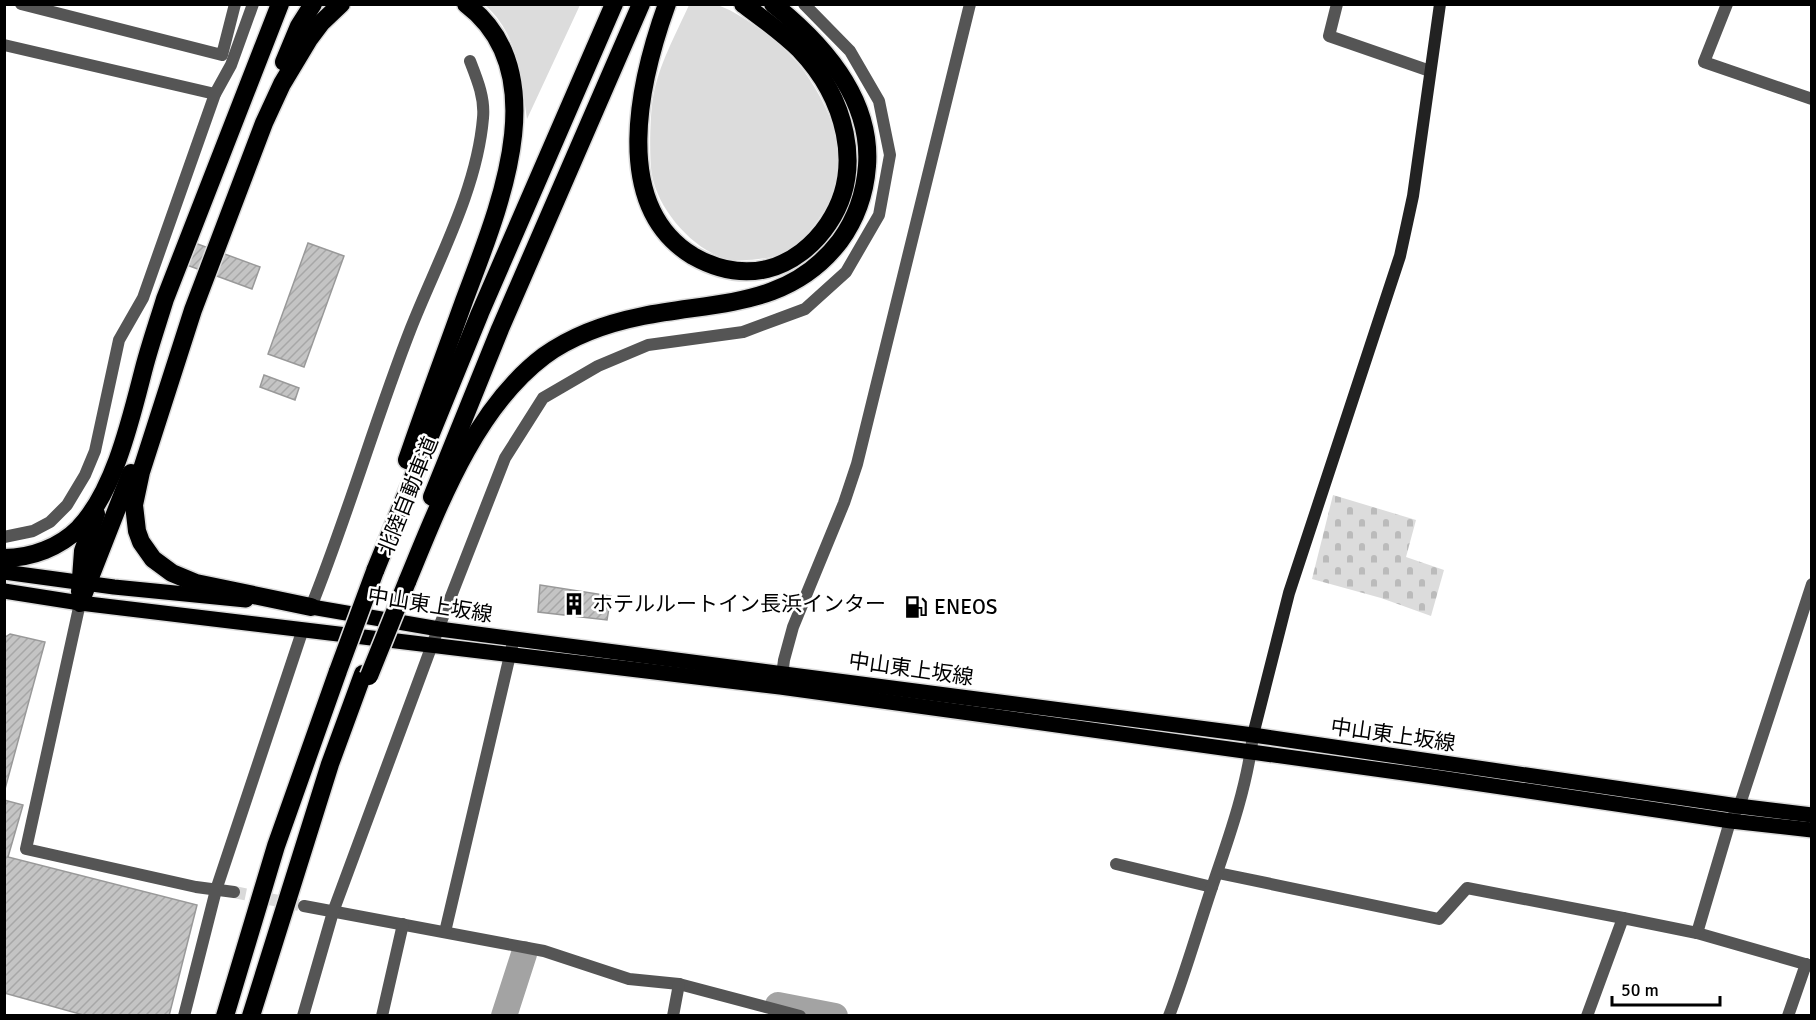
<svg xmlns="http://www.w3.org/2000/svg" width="1816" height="1020" viewBox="0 0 1816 1020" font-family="Signika,'Noto Sans JP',sans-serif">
  <defs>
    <pattern id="cemetery-stones" width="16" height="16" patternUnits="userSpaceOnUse" patternTransform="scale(1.5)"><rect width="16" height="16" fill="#dcdcdc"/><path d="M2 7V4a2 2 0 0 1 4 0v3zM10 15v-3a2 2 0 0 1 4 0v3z" fill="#bbb"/></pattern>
    <pattern id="building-hatch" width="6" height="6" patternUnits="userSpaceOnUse" patternTransform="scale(1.5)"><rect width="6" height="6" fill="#c4c4c4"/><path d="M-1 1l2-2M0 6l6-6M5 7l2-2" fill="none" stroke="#a7a7a7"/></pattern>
  </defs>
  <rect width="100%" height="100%" fill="#fff"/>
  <g fill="#dcdcdc">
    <path d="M485,5h95l-53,114c-6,-42 -9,-85 -42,-114z"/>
    <path d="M689,5c9,0 23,-3 31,1 27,10 73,46 88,71 24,36 43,81 22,124 -3,6 -8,13 -12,19 -9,12 -21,28 -36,34 -13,5 -46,9 -59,4 -32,-11 -65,-49 -71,-83 -3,-15 -2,-62 1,-77 5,-32 23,-64 36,-93z"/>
  </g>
  <path fill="url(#cemetery-stones)" d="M1333,495l83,25 -10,37 38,13 -13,46 -50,-18 -69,-19z"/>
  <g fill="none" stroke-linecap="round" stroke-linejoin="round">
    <g stroke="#a3a3a3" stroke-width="26">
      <path d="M778,1005l57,11"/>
      <path d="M504,1016l20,-62"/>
    </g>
  </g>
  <g fill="url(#building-hatch)" stroke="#999" stroke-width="1.5">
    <path d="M184,239l76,28 -8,22 -76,-28z"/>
    <path d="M308,243l36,13 -40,111 -36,-13z"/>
    <path d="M264,375l35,13 -4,12 -35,-13z"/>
    <path d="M540,585l71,11 -4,24 -69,-8z"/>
    <path d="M10,634l35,8 -40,147 -1,-151z"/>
    <path d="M4,800l19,5 -15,52 189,48 -28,111h-82l-83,-23z"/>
  </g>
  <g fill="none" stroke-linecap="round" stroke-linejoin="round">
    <path stroke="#d9d9d9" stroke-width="12" stroke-dasharray="12 6" stroke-linecap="butt" d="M234,892l70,14"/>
    <g stroke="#dbdbdb" stroke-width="18">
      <g id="primary">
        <path d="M4,572l110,15 132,13"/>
        <path d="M4,591l76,12 700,84 653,90 298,44 81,9"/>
        <path d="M300,605l139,24 814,106 485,71 74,9"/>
      </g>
    </g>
    <g stroke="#dbdbdb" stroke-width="21">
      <g id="highway">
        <path d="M667,4c-27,75 -58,201 26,252 23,13 48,19 74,13 25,-6 47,-24 61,-45 38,-56 16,-128 -28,-174 -17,-17 -37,-31 -57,-46"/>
        <path d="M284,62l15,-36 14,-22"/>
        <path d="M407,460c18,-53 38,-106 57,-159 31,-84 95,-227 2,-297"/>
        <path d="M432,497l68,-168 141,-325"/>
        <path d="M4,558c28,0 56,-11 75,-30 36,-38 52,-110 65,-160 6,-23 14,-46 21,-69l115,-295"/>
        <path d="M375,571l105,-258 134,-309"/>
        <path d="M407,582c32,-77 67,-173 137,-226 29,-21 64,-33 99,-40 74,-15 146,-8 197,-75 16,-22 25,-48 27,-75 5,-68 -45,-123 -94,-162"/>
        <path d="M80,592l3,-41 13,-37"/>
        <path d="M80,603l51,-130"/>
        <path d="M311,607l-115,-24 -24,-10 -19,-14 -12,-17 -4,-11 -3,-26 7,-33 52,-162 71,-187 18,-39 27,-45 12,-16 20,-19"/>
        <path d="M225,1016l51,-170 62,-175"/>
        <path d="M251,1016l79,-252 33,-90"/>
      </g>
    </g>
    <g stroke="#555" stroke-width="12">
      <path d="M21,4l201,51 13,-51"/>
      <path d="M1337,4l-8,32 101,35"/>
      <path d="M1727,4l-23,58 108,37"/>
      <path d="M4,45l211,49"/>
      <path d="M4,537l29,-6 17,-9 17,-17 18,-30 10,-24 24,-111 24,-42 72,-204 16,-29 22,-61"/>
      <path d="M80,603l-54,246 170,38 38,5"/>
      <path d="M311,607c37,-92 64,-187 100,-279 26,-66 66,-138 72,-210 2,-20 -6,-39 -13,-57"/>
      <path d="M781,683l3,-23 9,-33 51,-124 13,-39 113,-460"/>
      <path d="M1116,864l96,23"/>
      <path d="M1218,873l221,46 28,-31 156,30"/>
      <path d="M304,906l240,45 85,28 50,5 121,32"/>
      <path d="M445,932l69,-294"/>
      <path d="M1697,933l115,33"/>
      <path d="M184,1016l32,-126 87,-261"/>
      <path d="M303,1016l30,-104 99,-267 73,-187 38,-60 55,-32 50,-21 95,-13 62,-23 41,-37 33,-57 11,-60 -11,-54 -29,-50 -46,-47"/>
      <path d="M382,1016l21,-92"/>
      <path d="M673,1016l6,-32"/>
      <path d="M1169,1016c16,-42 28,-84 42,-126 17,-50 36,-102 42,-155"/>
      <path d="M1587,1016l36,-98 74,15 32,-108 13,-27 70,-214"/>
      <path d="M1788,1016l18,-52"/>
    </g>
    <path stroke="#222" stroke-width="12" d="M1253,735l36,-142 111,-337 13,-60 27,-192"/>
    <use href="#primary" stroke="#000" stroke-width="15"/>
    <use href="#highway" stroke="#000" stroke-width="18"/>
    <g stroke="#dbdbdb" stroke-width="21" stroke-linecap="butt">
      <g id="highway-bridge">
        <path d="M338,671l37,-100"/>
        <path d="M369,676l38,-94"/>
      </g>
    </g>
    <use href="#highway-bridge" stroke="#000" stroke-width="18"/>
  </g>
  <defs>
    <g id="building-bare" transform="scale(1.8)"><path d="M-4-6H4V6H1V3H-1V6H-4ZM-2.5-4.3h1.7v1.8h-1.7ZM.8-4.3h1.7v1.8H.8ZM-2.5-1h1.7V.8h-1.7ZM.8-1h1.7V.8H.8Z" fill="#000" stroke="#fff" stroke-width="2.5" paint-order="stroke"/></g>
    <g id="fuel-bare" transform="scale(1.8)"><path d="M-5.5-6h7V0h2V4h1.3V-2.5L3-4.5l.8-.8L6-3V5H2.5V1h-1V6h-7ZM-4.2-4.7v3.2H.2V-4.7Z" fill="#000" stroke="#fff" stroke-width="2.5" paint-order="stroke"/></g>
  </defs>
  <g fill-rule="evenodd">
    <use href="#building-bare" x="574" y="604"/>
    <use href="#fuel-bare" x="916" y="607"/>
  </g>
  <g text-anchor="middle" stroke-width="5" stroke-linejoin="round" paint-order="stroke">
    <g font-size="21" fill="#000" stroke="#fff">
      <text transform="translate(408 496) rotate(-68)" y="7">北陸自動車道</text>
      <text transform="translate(430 605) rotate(9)" y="7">中山東上坂線</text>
      <text transform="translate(911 669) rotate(8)" y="7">中山東上坂線</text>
      <text transform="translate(1393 735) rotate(8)" y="7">中山東上坂線</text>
    </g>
    <g font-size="21" fill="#000" stroke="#fff" text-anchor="start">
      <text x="592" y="611">ホテルルートイン長浜インター</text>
      <text x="934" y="614">ENEOS</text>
    </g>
  </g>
  <rect width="1816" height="1020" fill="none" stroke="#000000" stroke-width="12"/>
  <path d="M1612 996v9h108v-9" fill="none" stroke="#000000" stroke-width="3"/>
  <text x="1621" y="996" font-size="18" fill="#000000" stroke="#ffffff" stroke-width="4.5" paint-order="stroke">50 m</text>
</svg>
